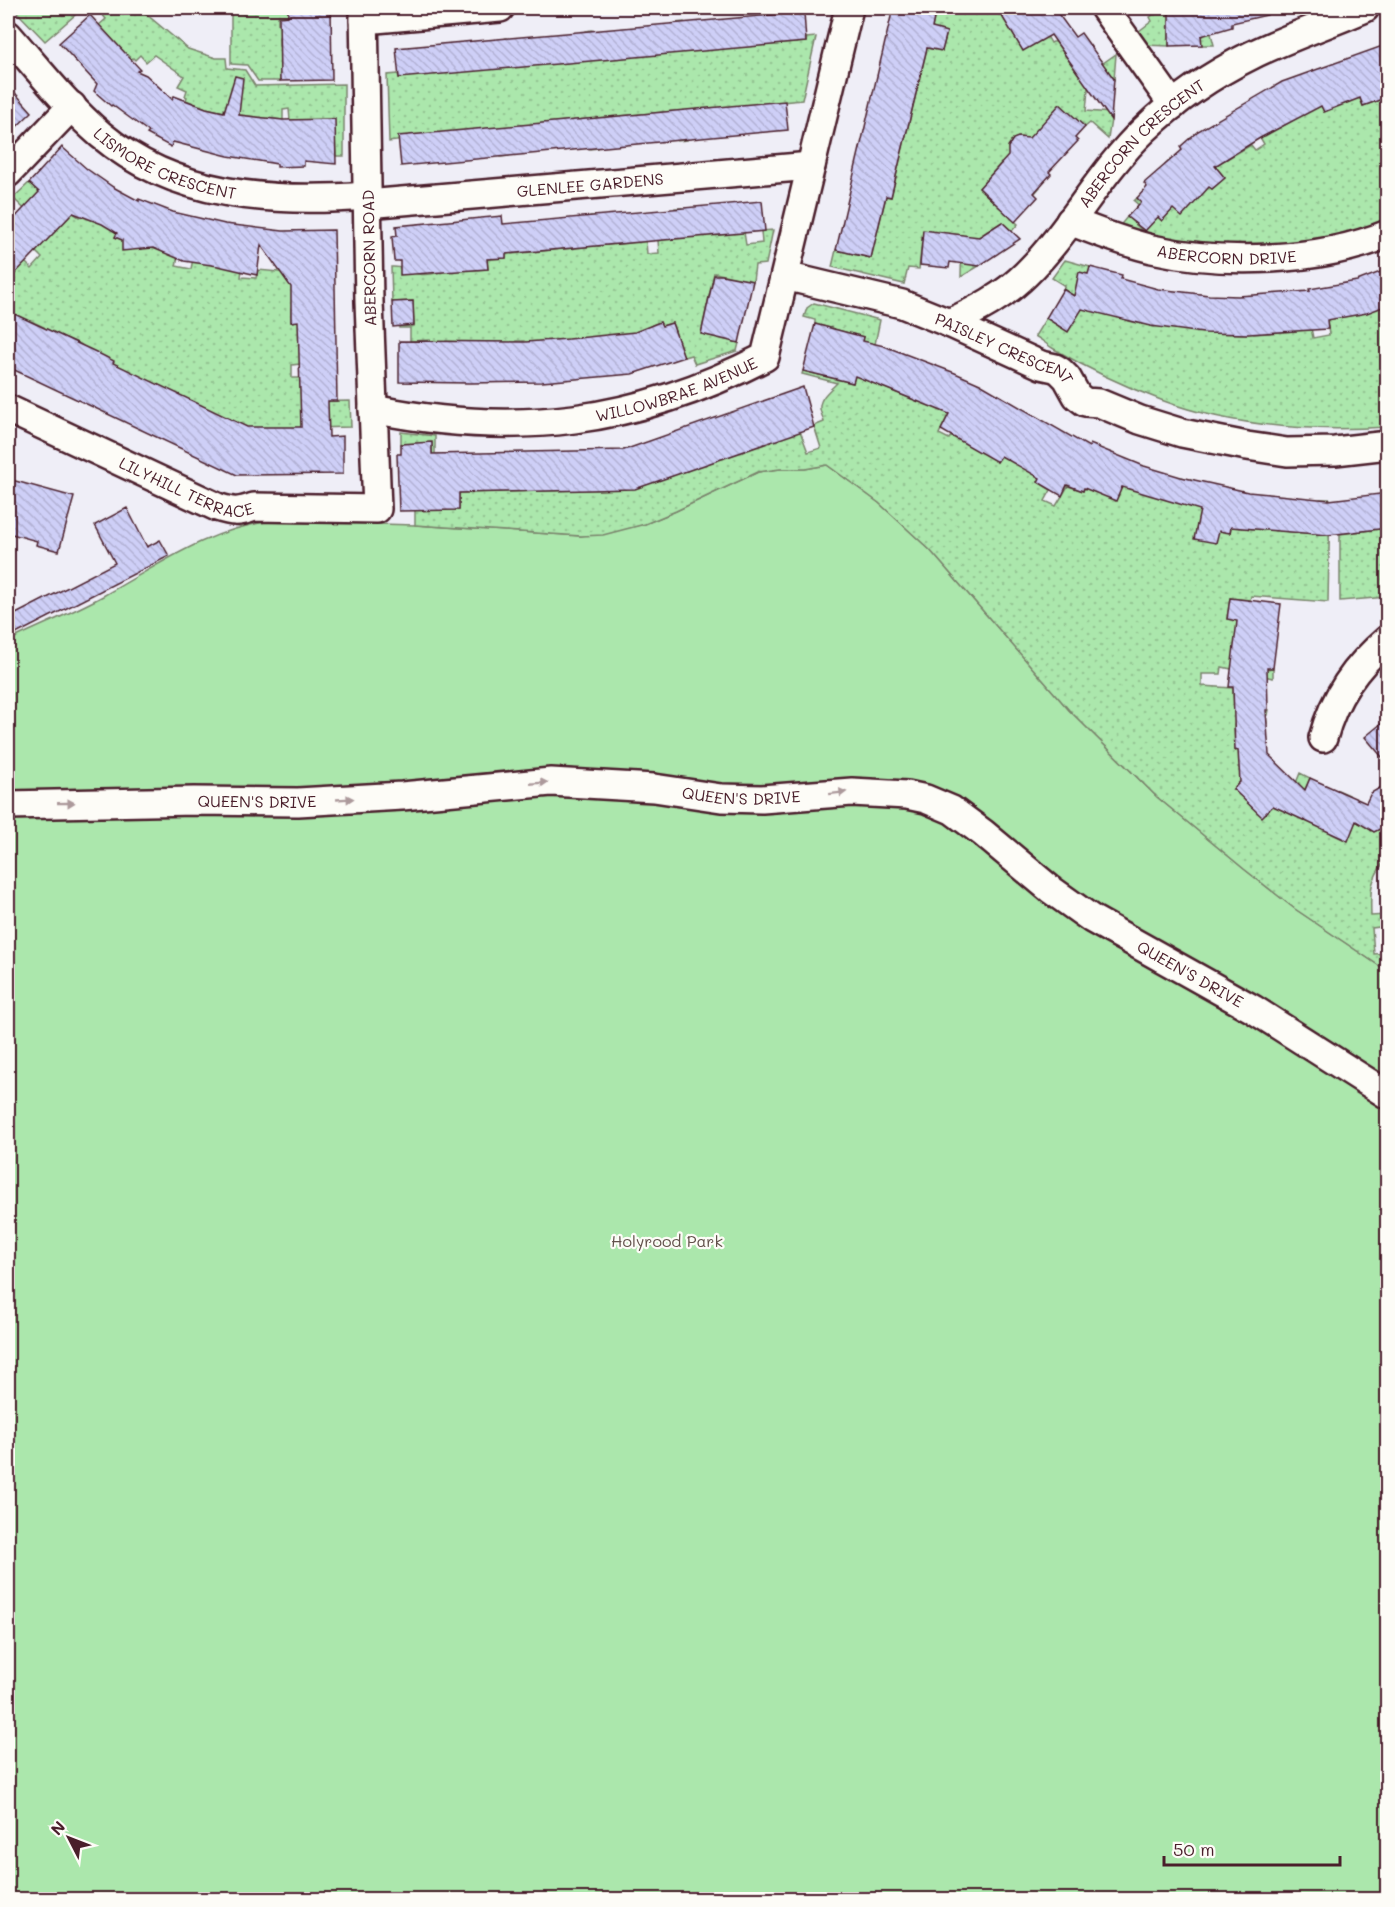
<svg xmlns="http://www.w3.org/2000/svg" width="1395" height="1907" viewBox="0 0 1395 1907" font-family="Mali,sans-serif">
  <defs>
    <pattern id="garden-dots" width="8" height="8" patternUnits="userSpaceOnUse" patternTransform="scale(1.5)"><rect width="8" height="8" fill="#abe7ac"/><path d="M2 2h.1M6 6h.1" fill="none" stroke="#95c694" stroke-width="1.8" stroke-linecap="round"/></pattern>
    <pattern id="building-back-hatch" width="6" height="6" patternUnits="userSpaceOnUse" patternTransform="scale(1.5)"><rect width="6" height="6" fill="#cecff7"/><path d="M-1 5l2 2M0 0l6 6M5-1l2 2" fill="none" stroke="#b2b1d4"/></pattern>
  </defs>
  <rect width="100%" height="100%" fill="#efeef7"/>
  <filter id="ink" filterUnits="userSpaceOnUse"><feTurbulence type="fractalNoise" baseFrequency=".0167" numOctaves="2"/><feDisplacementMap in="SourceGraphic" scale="12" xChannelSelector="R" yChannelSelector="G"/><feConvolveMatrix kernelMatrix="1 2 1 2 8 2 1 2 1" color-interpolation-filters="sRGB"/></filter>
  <g filter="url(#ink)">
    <path fill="#abe7ac" stroke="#7a836c" stroke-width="1.5" d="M827,465l52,38 51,47 139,160 88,87 87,72 51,40 92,62v928l-1379,1v-1259c31,-15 64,-28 95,-45 54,-30 108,-69 171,-75l141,4 166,11 64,-12 31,-13 82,-39 22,-3h25z"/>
    <g fill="url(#garden-dots)" stroke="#7a836c" stroke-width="1.5">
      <path d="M13,8h6l2,2 3,-2h61l-11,5 1,2 -30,26z"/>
      <path d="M123,8l17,1 48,40 28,9h10l1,10 18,2 10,16 89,-2v72h-8l-2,-37 -44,1 -1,-11 -6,1v10l-44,-5v-3l-15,-3v3l-18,-4 -20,-8 1,-3 -2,-1 2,-6 -9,-4 6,-10 -30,-21 -8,7 -6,-7 -5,5 -2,-2 -2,2 -32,-35 7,-6 -5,-6z"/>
      <path d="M231,8h57v8l-10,1v8h10l-9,12v9l9,-1 1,29h-9v7h-22l-11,-16 -16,-1z"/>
      <path d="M936,8h69l-6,3 24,39 24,-14 4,7 4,-2 24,34 21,-15 3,3 13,-9 -2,26 -25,-2 -3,33 26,2 -4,26 -18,-16 -5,4 -25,-23 -33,39 -6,-6 -8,2 -5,7 3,15 29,26 -5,6 -34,-30 -22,25 39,36 -6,7 -10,-9 -36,23 13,21 -18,11 1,-42 -39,-4 -4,38 -11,-1 -4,16 -72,-17 4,-17 35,8 15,-62 5,1 36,-149 15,3 5,-19 -15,-4z"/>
      <path d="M1163,8h50l3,12 -8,2 6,23h-13v-24h-32v25l-25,-1 -9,-11 17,-13 -2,-4z"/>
      <path d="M684,22l3,29 119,-9v-4l10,-1 -14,63 -117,11 2,29 -10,1 -2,-30 -79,7 2,30 -8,1 -3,-30 -80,8 2,29 -8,1 -3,-29 -109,14 -2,-67 11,-1 1,4 107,-40 2,30 80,-8 -2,-29 5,-1 87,21 -3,-28z"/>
      <path d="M1388,74l-1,146c-12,4 -25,9 -39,13 -48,14 -113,18 -163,10 -23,-4 -45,-10 -67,-15l9,-11 17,15 11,-13 -21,-18 3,-3 25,23 27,-30 -24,-26 5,-5 33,19 9,10 13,-11 -34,-41 17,-6 17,29 26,-15 4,5 9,-6 -13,-22 14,14 27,-15 -3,-6 28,-19 7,16 35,-16 4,10 14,-5z"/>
      <path d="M29,183l50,34 4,-4 35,18 -3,6c7,3 13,2 20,4 14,4 28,11 43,15l-2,10 15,3 2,-10 49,10 -1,8 15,1 2,-8 31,3 9,35h-7v14l8,-1 1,43 -8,1v13h8l1,24 49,-1 1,26 -40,1 -45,8 -135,-53 -51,-39 -14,-6 -5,11 -23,-10 6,-12 -13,-6 -5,12 -18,-9 3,-11 -3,-2v-33h2l15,-16 7,7 10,-11 -7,-7 16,-16 -38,-37z"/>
      <path d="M675,208h7l2,29 60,-5 2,13 16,-2 -1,-12 12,-1 -7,34 -11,1 -2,16 -39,-8 -13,61 38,9 -2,8 -42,13 -4,-9 -7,2 -12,-34 -10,3 -2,-4 -8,3 1,4 -25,7 -1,-3 -102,13 -1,-5h-8v4l-70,-4 -1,4 -16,-1 1,-4 -20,1v-13h-11v-2h15l-1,-25 -21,1 -1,-35c13,-1 17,5 28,7 16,3 36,-8 51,-13l1,9 17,-1 -1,-10 19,-1 -3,-34 9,30 81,-8 -3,-30h5l3,30 48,-5 1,13 12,-1 -1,-13 20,-2z"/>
      <path d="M1065,260l25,7 35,53 29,7 8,-33 46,39 40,1 2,-33 3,11 1,22 41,-3 15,-8 3,15 16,-3 -2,-15 32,-6 28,-9v122c-75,5 -154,0 -226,-27 -37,-14 -73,-31 -107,-51 -7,-4 -12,-9 -19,-13l11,-18 22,13 17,-28 -22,-14 2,-3 -13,-8z"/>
      <path d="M814,303l66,17 -5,24 7,43 37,15 10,-25 20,36 -10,21 10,5 2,-3 7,4 13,-20 26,42 4,-6 43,15 -6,11 13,8 -6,11 11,5 12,-20 15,5 4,-11 40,-5 54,2 13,3 26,33 3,19 7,1 1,-6 86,7 3,-35h10l-2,103 -77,-6 -1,4 -20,-2 -3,21 20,3 -4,42 30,4v10l-51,-11 -1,7h-19v12l31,2 1,23 35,-1 -1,5h-2l1,8 -33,2 1,25h3l17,10 -17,7 8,8 -13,14 58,-3 3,2 6,-15 10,5 -16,36 27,13 17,-37 11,5 -17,39 15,7 9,-20 18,11 13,-7v36l-2,-1c-15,22 -15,28 -14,56l16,-1v11l-15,2 2,26 13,-1v18l-92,-62 -51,-40 -87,-72 -88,-87 -139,-160 -51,-47 -52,-38 -22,4h-25l-22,3 -82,39 -31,13 -42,11 -22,1 -166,-11v-16l18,-24 -1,-42 -31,1v-12l34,4v18h6l1,56h17v-17l163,-4 -1,-39 8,-2 13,38 158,-55 8,21 13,-4 -7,-22 10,-4c-1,-5 -4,-10 -4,-14 -1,-10 11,-19 17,-25l-35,-9 1,-3 50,12 11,-46 -49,-13v-4l-11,-3 3,-9z"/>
      <path d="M1387,519v78l-47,4v-67l38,-5z"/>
    </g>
    <g fill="url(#building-back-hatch)" stroke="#4a1f2b" stroke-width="1.5">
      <path d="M288,8h43l1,72 -52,1 -1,-64 9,-1z"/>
      <path d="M893,8h43l-4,20 15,4 -5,19 -15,-3 -36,149 -5,-1 -15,62 -35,-8z"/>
      <path d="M997,8h57l21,29 6,-4 33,46 -3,41 -60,-85 -28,16z"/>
      <path d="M1169,8h97l1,7 -35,8v4l-31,9 1,9 -33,1z"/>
      <path d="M804,12l2,30 -407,36 -3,-30z"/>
      <path d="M90,15l50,54 -3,2 9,4 26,24 2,-3 32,12 18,4 11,-36 8,2 -4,37 44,5 52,-1 1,45 -32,-3v5l-27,1v-3l-49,-8 -55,-14 -2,5 -24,-13 2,-2 -37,-27 -1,1 -17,-15 3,-7 -38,-41z"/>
      <path d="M1388,44v53l-25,9 -3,-8 -36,14 -3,-6 -61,32 -45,28 10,12 -13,11 -3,-2 -27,30 -9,-8 -11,12 -4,-4 -13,14 -18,-14 14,-15 -4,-4 10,-11 -3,-4 38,-33 -2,-3 18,-16 84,-49z"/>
      <path d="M8,85l24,27 -24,23z"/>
      <path d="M785,101l3,29 -387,36 -3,-30z"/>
      <path d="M1060,104l25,23 -10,11 3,3 -29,31 2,2 -17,19 4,4 -23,25 -36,-34 29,-32v-9l5,-8 5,-2 11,1z"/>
      <path d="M62,147l25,22 26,18 26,14v-2l34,13 52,12 58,7 51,-1 3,171h-9l1,36 14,-1v38l-106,1 -229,-108v-56l88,41 18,9 -1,2 134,64h54l-3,-106 -7,1v-35l-30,-42 -4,30 -39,-9 -34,-5 -31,-13 -31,3v-11l-7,-3 2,-4 -15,-9 -29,-11 -65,68v-56l31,-33 -10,-9z"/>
      <path d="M762,201l3,30 -259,23v4l-19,1 1,10 -88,6v-14h-6l-2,-24 5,-1 -1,-10 106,-10 1,8z"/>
      <path d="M1002,222l18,17 -41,27 -29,-4 -1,6 -29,-3 3,-35 56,7z"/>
      <path d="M1090,267l32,8 -1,4 37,10 51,6 29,1 72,-5 -1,-2 48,-8 31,-12v36l-21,8 -40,7 1,9 -79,5 -46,-1 -52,-7 -69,-17 -14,23 -22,-14 17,-29 11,7 5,-24 9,2z"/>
      <path d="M714,275h8l31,6 -14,62 -38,-9z"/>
      <path d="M413,301l1,24 -21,2 -1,-25z"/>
      <path d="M660,322l2,4 10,-3 12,34 -52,17 -90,8 -72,1 -71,-1v-41l126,1 43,-3 67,-7z"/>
      <path d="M815,324l49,13 -1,4 21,5 71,27 25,11 109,63 1,-3 54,22 37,11 67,15 81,8 59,-7v35l-60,7 -97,-8 -1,6 -11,-2 -3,12 -22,-4 6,-29 -78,-23 -6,14 -32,-13 -1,3 -16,-6 -5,11 -24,-14 2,-4 -39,-22 -4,6 -56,-32 8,-16 -94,-38 -2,7 -50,-12z"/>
      <path d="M803,387l11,40 -179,62 -176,4v17l-60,1 -2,-57h4v-10l31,-2v12l192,-4z"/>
      <path d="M8,479l66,18 -15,54 -23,-6 1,-4 -29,-8z"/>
      <path d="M127,508l20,39 13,-7 9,16 -161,82v-20l107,-55 -20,-38z"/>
      <path d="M1230,598l51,6 -8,64h-6l1,42h-2l3,45 36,35 5,-12 56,25 5,-10 17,-10v42l-14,7 -18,-11 -8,20 -75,-35 -11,11 -29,-28 7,-7 -2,-32 -3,1 -2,-64h-4l8,-66 -10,-2z"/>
      <path d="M1388,718v46l-23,-27z"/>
    </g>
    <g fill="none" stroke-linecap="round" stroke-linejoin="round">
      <g stroke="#4a1f2b" stroke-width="32">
        <g id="street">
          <path d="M1104,8l69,97"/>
          <path d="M364,20l136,-12"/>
          <path id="s1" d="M8,35c30,34 59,71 93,100 75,63 173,68 266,61"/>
          <path d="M8,173l64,-67"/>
          <path id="s2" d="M367,204l444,-38"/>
          <path id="s3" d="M1070,221c27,11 54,21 82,28 71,16 168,13 236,-15"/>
          <path id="s4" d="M785,276l117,28 47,19 92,42 14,3 5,3 7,7 10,18 8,6 14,1 41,17 42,13 65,13 40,6 48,-1 53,-6"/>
          <path id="s5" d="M949,323c28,-13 55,-27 77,-49 44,-43 73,-101 118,-144 31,-30 69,-56 108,-75 37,-18 76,-31 113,-47"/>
          <path id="s6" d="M8,409l209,98c15,5 21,6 37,0l123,2 -8,-207 -5,-294"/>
          <path id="s7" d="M373,409c143,29 262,15 392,-52l84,-349"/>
          <path d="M1323,738c11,-41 32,-71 65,-99"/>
          <path id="s8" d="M8,805l186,-4 104,1 104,-6 149,-14 103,6 67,10 41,1 90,-7 55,3 19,4 26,11 31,23 67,56 42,30 161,90 135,86"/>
        </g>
      </g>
      <use href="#street" stroke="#fdfcf7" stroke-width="27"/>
    </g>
    <defs><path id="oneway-solid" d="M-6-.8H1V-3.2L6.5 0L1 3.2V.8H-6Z" transform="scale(1.5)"/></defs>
    <g fill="#ac999b">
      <use href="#oneway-solid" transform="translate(539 783) rotate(-5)"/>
      <use href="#oneway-solid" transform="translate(838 793) rotate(-7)"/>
      <use href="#oneway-solid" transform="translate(345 799) rotate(-3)"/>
      <use href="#oneway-solid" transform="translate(66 803) rotate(-1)"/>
    </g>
  </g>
  <g text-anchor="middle" stroke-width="4.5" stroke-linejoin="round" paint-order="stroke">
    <g font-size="16" fill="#4a1f2b" stroke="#fdfcf7">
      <text dy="6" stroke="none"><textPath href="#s5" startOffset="267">ABERCORN CRESCENT</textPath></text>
      <text dy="6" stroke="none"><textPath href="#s1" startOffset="208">LISMORE CRESCENT</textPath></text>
      <text dy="6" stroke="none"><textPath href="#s2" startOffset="224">GLENLEE GARDENS</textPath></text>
      <text dy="6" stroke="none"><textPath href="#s3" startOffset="162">ABERCORN DRIVE</textPath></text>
      <text transform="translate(369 258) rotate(-91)" y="6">ABERCORN ROAD</text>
      <text dy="6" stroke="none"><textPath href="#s4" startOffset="232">PAISLEY CRESCENT</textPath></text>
      <text dy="6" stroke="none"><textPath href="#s7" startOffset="309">WILLOWBRAE AVENUE</textPath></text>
      <text dy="6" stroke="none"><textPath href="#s6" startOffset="196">LILYHILL TERRACE</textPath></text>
      <text dy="6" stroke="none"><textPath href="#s8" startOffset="735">QUEEN'S DRIVE</textPath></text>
      <text dy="6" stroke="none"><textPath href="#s8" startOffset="249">QUEEN'S DRIVE</textPath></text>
      <text dy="6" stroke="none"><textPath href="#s8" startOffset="1239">QUEEN'S DRIVE</textPath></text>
    </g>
    <g font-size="16" fill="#62514b" stroke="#fdfcf7">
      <text x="667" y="1247">Holyrood Park</text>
    </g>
  </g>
  <rect width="1395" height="1907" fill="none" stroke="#fdfcf7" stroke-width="30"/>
  <rect x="15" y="15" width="1365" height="1877" fill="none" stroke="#4a1f2b" stroke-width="2" filter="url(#ink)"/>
  <g transform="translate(69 1838) rotate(312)" stroke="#fdfcf7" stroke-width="4.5" paint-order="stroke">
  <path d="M0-4.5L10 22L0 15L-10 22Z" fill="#4a1f2b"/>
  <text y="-9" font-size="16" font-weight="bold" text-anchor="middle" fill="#4a1f2b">N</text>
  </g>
  <path d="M1164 1856v9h176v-9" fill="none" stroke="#4a1f2b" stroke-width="3"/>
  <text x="1173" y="1856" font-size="18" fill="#4a1f2b" stroke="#fdfcf7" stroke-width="4.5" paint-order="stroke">50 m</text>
</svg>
